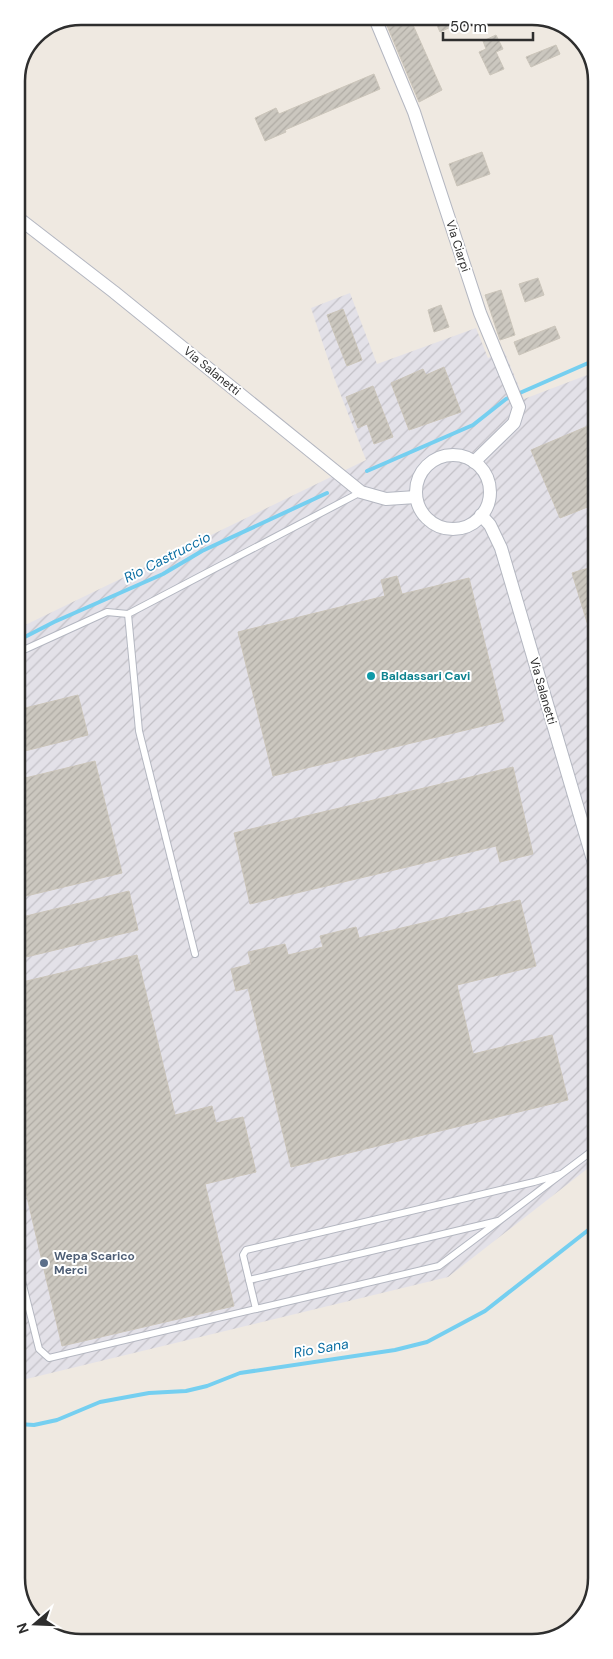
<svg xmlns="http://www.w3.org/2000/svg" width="613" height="1659" viewBox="0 0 613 1659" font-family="'DM Sans',sans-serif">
  <defs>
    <pattern id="industrial-furrows" width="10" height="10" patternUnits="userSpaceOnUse" patternTransform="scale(1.25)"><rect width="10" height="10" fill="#e3e1e8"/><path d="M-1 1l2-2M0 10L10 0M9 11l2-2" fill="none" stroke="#c3c1c7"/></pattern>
    <pattern id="building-hatch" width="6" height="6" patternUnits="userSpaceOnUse" patternTransform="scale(1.25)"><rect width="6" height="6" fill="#cbc7bf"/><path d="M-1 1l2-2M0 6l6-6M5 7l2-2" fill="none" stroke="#afaba4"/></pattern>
  </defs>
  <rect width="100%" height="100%" fill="#efe9e1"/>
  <path fill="url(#industrial-furrows)" d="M350,293l27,71 99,-36 12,30 16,-7 20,48 71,-27 1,790 -148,115 -430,104 -1,-752 349,-169 -31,-80 -24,-72z"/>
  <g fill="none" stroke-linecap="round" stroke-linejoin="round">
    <g stroke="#75cff0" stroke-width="4">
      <path d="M367,471l106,-46 33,-26 89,-39"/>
      <path d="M17,641l37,-19 109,-48 39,-23 125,-58"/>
      <path d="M18,1424l16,1 23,-5 43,-18 49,-9 37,-2 21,-5 33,-13 155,-23 32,-8 58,-31 111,-87"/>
    </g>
  </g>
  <g fill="url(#building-hatch)" stroke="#cbc5ba">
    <path d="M383,16h26l33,74 -23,12z"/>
    <path d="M453,16h14l1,3 -28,13 -4,-9z"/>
    <path d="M496,35l7,14 -7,3 8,17 -14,6 -11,-23 7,-3 -3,-8z"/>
    <path d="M556,45l4,9 -29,13 -5,-10z"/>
    <path d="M374,74l6,15 -95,41 1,2 -21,9 -10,-23 21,-10 3,6z"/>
    <path d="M482,152l8,22 -33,12 -8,-22z"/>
    <path d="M538,278l6,17 -19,7 -6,-18z"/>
    <path d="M501,290l14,45 -15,5 -15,-45z"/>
    <path d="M441,305l8,22 -15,5 -6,-22z"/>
    <path d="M343,309l19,51 -15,6 -20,-51z"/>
    <path d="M555,326l5,12 -41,17 -5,-13z"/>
    <path d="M444,367l17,45 -52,18 -18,-47 32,-14 3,6z"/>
    <path d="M373,386l20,51 -19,7 -7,-20 -9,4 -12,-31z"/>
    <path d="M595,423v81l-35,14 -29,-68z"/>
    <path d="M595,566v75l-2,1 -21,-69z"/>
    <path d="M397,576l5,18 67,-16 35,143 -231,55 -35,-144 147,-36 -4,-16z"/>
    <path d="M78,695l10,40 -71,18v-43z"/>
    <path d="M95,761l27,112 -104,25 -1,-118z"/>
    <path d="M513,767l20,87 -33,8 -4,-16 -246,58 -16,-71z"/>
    <path d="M129,891l9,39 -120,29v-41z"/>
    <path d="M520,900l16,66 -79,19 16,69 79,-19 16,65 -277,67 -43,-179 -12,3 -5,-22 20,-5 -3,-12 37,-8 3,11 35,-8 -3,-11 36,-9 3,11z"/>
    <path d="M137,955l38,160 37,-9 4,17 27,-6 13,55 -51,12 29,122 -172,40 -44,-187v-176z"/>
  </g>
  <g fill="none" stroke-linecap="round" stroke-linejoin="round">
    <g stroke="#b4b7c1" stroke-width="8">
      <g id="lane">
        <path d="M17,653l90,-41 21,2"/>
        <path d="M596,944l-4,4 4,13"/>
        <path d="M195,954l-56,-223 -11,-117 233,-122"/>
        <path d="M561,1174l-27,8 -288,68 -3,5 13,54 183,-43 157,-118"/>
        <path d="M18,1265l21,84 10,9 207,-49"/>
        <path d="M249,1280l249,-59"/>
      </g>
    </g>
    <g stroke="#b4b7c1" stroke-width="14">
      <g id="street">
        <path d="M374,16l40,96 66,201 39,94 -5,16 -40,39"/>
        <path d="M17,217l97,75 247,200 25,7 30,-2"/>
        <circle cx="453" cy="492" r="37"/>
        <path d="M481,515l9,10 11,23 95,322"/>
      </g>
    </g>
    <use href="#lane" stroke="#fff" stroke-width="6"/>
    <use href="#street" stroke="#fff" stroke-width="12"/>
  </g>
  <circle fill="#0f9aa8" stroke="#fff" stroke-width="2" cx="371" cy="676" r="5"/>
  <circle fill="#5c6f8a" stroke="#fff" stroke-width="2" cx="44" cy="1263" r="5"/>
  <g text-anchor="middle" stroke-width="4" stroke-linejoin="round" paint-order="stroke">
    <g font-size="12" fill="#2e2e2e" stroke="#fff">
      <text transform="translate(458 246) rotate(72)" y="4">Via Ciarpi</text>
      <text transform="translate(212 371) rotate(39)" y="4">Via Salanetti</text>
      <text transform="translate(543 691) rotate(74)" y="4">Via Salanetti</text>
    </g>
    <g font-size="12" font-weight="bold" fill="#0d838f" stroke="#fff" text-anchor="start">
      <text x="381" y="680">Baldassari Cavi</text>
    </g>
    <g font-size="12" font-weight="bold" fill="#4e5e75" stroke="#fff" text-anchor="start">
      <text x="54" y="1260">Wepa Scarico<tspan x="54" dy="14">Merci</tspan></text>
    </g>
    <g font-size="14" font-style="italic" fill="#0d6fa3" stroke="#fff">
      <text transform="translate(167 557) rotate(-27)" y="5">Rio Castruccio</text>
      <text transform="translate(321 1348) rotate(-10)" y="5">Rio Sana</text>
    </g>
  </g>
  <path d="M0 0H613V1659H0ZM81 25H532A56 56 0 0 1 588 81V1578A56 56 0 0 1 532 1634H81A56 56 0 0 1 25 1578V81A56 56 0 0 1 81 25Z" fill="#fff" fill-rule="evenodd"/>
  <path fill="none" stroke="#2e2e2e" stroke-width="2.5" d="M81 25H532A56 56 0 0 1 588 81V1578A56 56 0 0 1 532 1634H81A56 56 0 0 1 25 1578V81A56 56 0 0 1 81 25Z"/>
  <g transform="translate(35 1624) rotate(251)" stroke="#ffffff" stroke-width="4" paint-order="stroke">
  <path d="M0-4L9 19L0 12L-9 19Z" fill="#2e2e2e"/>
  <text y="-8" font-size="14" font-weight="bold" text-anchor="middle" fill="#2e2e2e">N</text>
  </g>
  <path d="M443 32v8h90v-8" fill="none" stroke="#2e2e2e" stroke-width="2.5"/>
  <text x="450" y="32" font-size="15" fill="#2e2e2e" stroke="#ffffff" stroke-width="4" paint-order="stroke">50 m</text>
</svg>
